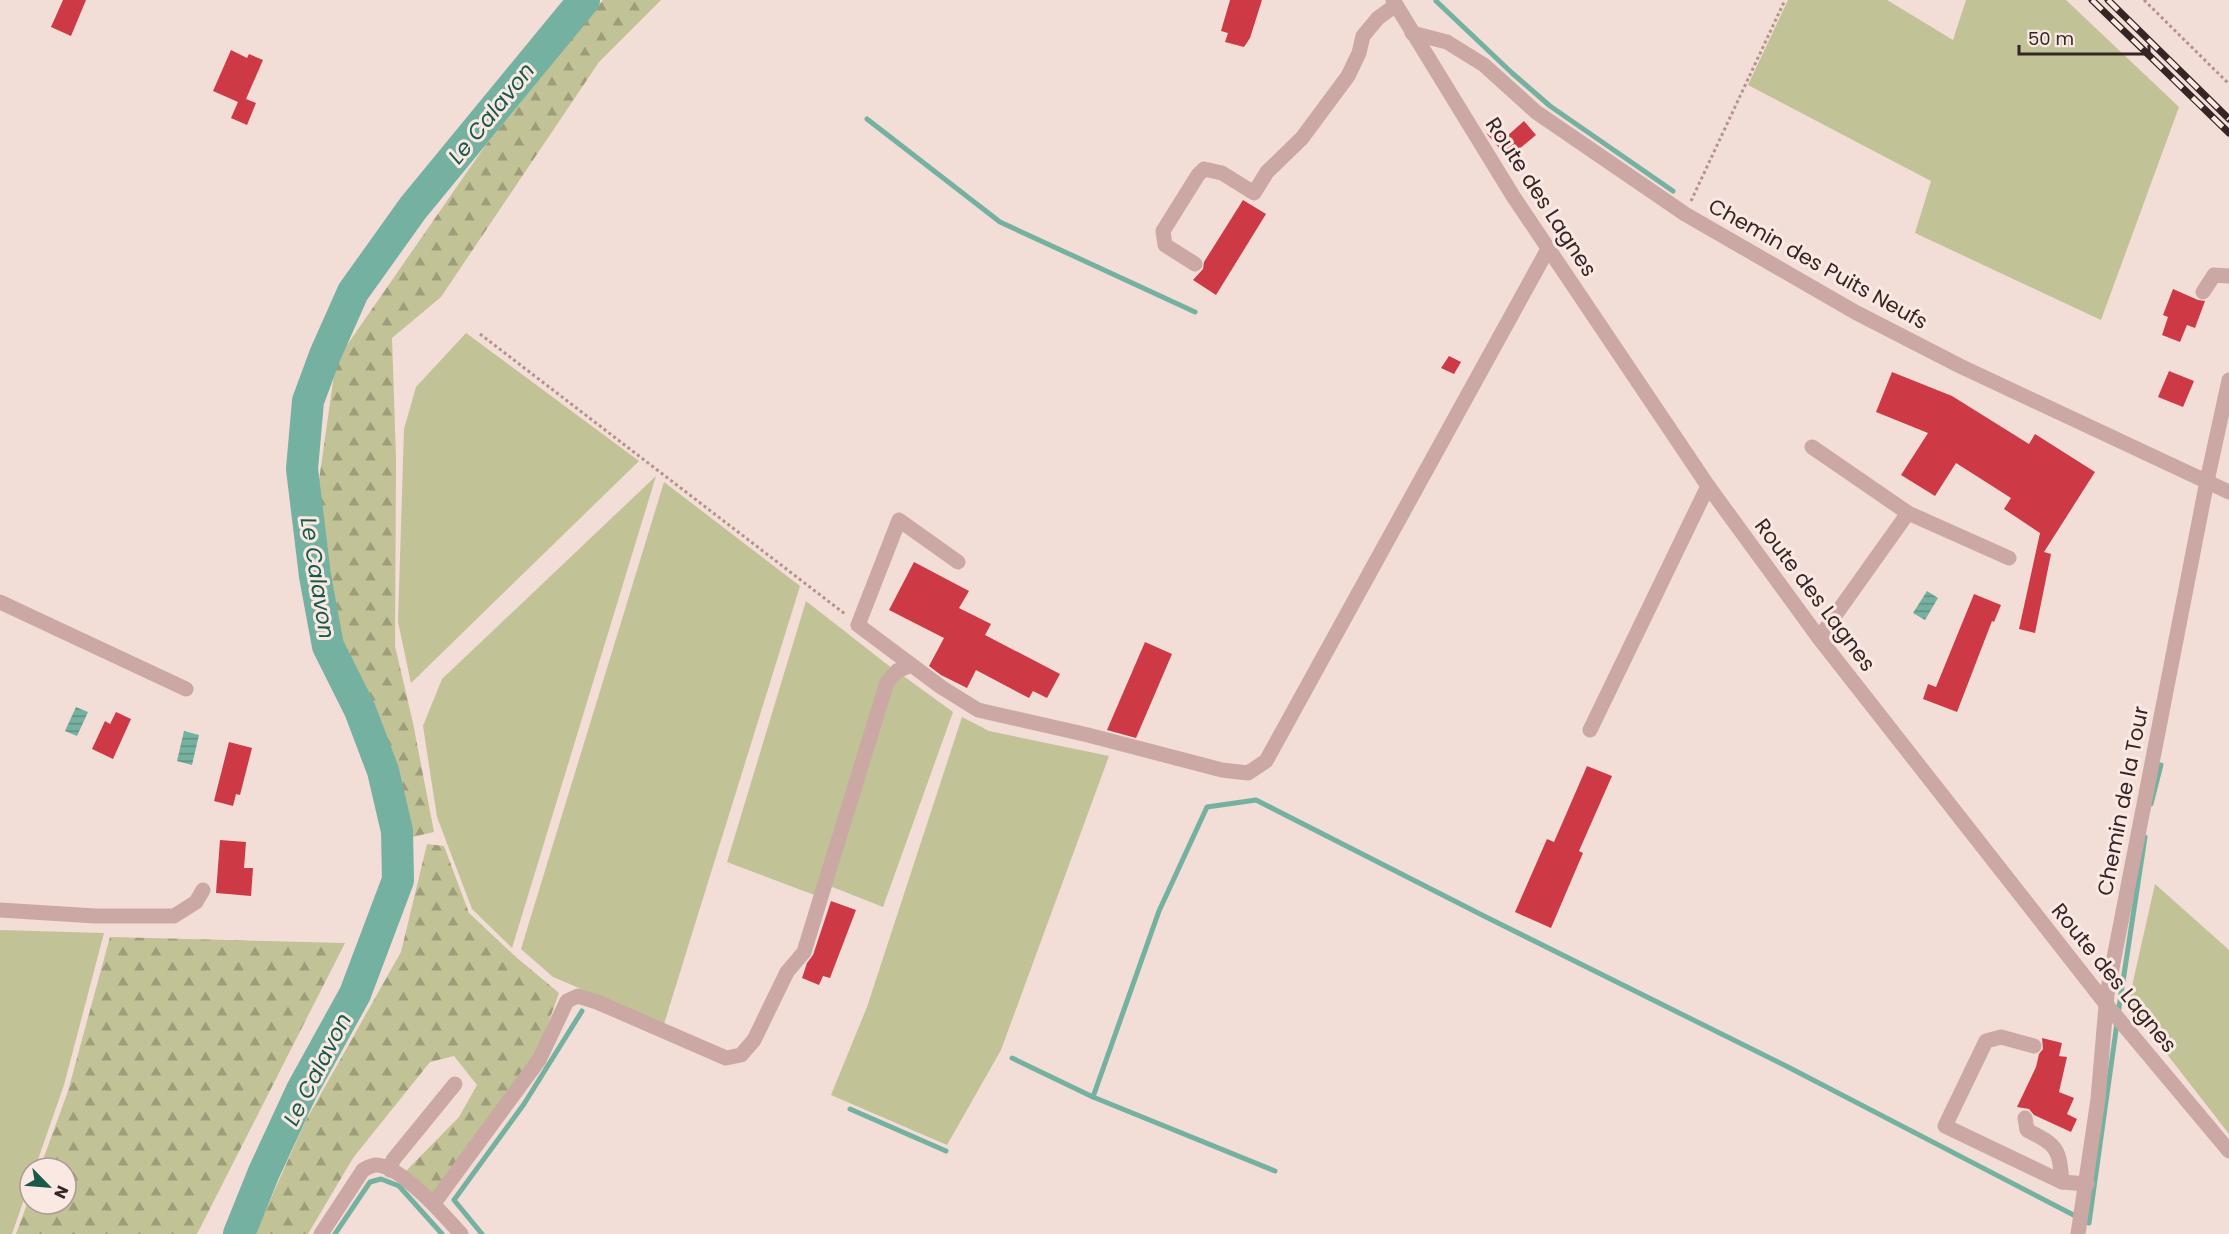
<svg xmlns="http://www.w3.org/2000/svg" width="2229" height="1234" viewBox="0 0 2229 1234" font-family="Poppins,sans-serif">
  <defs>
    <pattern id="forest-firs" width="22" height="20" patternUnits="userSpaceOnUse" patternTransform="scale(1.5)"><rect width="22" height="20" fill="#c1c296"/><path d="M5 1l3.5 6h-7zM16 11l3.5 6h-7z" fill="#9e9d7a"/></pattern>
    <pattern id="water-rules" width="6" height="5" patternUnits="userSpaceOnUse" patternTransform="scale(1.5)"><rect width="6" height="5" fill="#74b1a0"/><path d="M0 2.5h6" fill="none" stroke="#609082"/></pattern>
  </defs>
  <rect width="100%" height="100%" fill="#f2ddd7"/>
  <g fill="#c1c296">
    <path d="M1788,0h99l66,40 13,-40h100l113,107 -78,213 -186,-87 16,-52 -183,-96z"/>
    <path d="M466,333l173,128 -228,222 -13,-61 6,-193 12,-42z"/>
    <path d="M656,476l-144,472 -40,-39 -35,-92 -14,-91 19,-47z"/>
    <path d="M664,482l136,104 -136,438 -111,-47 -32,-28z"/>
    <path d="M806,601l87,68 -76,227 -90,-34z"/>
    <path d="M902,675l51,37 -70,195 -53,-21 62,-200z"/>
    <path d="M962,717l27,14 120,25 -108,294 -54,95 -116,-50 36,-88z"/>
    <path d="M2155,884l74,66v184l-101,-130z"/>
    <path d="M0,930l104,3 -40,152 -29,83h-5v14l-18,52h-12z"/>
  </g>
  <g fill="url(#forest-firs)">
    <path d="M603,0h58l-62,62 -158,235 -49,41 4,120 -1,188 18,77 21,109 -22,5 -35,-108 -22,-53 -25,-53 -12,-136 18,-126 149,-215z"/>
    <path d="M427,844l17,2 25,67 47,44 43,36 -24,67 -102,134 -27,-23 53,-54 18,-32 -23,-29 -24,6 -77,96 -45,76h-53l50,-112 96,-170z"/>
    <path d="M110,937l235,6 -148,291h-181l14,-38v8h36v-36h-26l28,-77z"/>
  </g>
  <g fill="url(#water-rules)">
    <path d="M1927,591l11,7 -13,22 -12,-7z"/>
    <path d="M76,707l12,5 -11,24 -12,-5z"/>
    <path d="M184,731l15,4 -7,30 -15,-4z"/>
  </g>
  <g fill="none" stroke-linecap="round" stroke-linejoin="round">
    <g stroke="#74b1a0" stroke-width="5">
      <path d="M1436,1l76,72 38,33 123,85"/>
      <path d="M867,119l133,103 195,90"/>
      <path d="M2151,804l10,-39"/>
      <path d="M2118,1014l27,-177"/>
      <path d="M1012,1058l81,39 66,-186 48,-104 49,-7 228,116 304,151 301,156 28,-200"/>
      <path d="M1093,1097l182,74"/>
      <path d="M850,1109l96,42"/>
      <path d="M335,1234l35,-52 11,-3 18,7 43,48"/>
      <path d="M482,1234l-28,-34 70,-96 58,-93"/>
    </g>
    <path stroke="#74b1a0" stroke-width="32" d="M239,1234l25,-62 38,-82 53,-96 43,-114 -1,-49 -14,-60 -23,-61 -32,-64 -13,-70 -13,-107 6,-68 17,-46 28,-63 60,-84 171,-208"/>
  </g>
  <g fill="#cd3a45">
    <path d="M63,0h23l-15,36 -20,-9z"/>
    <path d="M1230,0h32l-12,38 -6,9 -19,-5 3,-9 -7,-2z"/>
    <path d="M231,50l16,8 2,-4 14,6 -17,39 10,4 -9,22 -16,-7 7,-16 -25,-11z"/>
    <path d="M1524,121l12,14 -18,15 5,6 -10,8 -26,-30 10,-8 9,11z"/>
    <path d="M1243,200l23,14 -50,81 -23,-15 10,-11 1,-7z"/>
    <path d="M2173,289l25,11 7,1 -10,27 -8,-3 -7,17 -18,-7 6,-18 -5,-2z"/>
    <path d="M1449,356l12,6 -7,12 -13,-6z"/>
    <path d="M2169,371l25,10 -11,26 -25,-10z"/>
    <path d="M1892,372l60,24 77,48 6,-10 60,38 -51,80 7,2 -16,79 -16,-4 21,-96 -36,-24 7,-11 -55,-35 -21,33 -34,-21 27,-42 -52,-21z"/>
    <path d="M914,562l55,29 -10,17 32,16 -6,11 75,39 -13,24 -14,-7 -4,7 -53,-28 -9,18 -26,-13 -12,-9 15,-28 -55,-28z"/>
    <path d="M1974,594l27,11 -7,17 -2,-1 -35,91 -34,-13 5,-15 8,3z"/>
    <path d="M1145,642l27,12 -36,84 -29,-8z"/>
    <path d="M116,712l15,7 -18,40 -21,-10 13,-28 5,3z"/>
    <path d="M229,742l23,6 -12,47 -4,-1 -3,12 -19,-5z"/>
    <path d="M1587,766l25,10 -33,75 4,2 -32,75 -36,-16 32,-73 7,3z"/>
    <path d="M220,840l26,2 -2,26h9l-2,28 -35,-3z"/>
    <path d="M831,901l25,9 -26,68 -7,-2 -4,9 -17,-7 5,-15 6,-8z"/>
    <path d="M2042,1038l20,5 -3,13 8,1 -8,35 15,6 -7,16 10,5 -6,13 -37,-17 -5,-6 -12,-2 19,-40 3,-13 4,-5z"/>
  </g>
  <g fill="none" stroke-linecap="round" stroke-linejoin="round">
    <g stroke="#b7928d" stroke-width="3" stroke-dasharray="3 3" stroke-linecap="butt">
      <path d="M2144,0l85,84"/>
      <path d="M1691,201l94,-201"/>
      <path d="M480,334l365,280"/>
    </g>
    <g stroke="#cba8a3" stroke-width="15">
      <path d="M1393,0l120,196 195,290 111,152 287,366 123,147"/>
      <path d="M1412,33l35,9 37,23 52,47 149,102 170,98 105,54 269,126"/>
      <path d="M1195,264l-30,-19 -2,-14 35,-56 6,-6 18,4 32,20 13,-21 35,-34 46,-62 11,-23 4,-17 15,-18 18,-13"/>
      <path d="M2203,292l11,-17 15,1"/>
      <path d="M1812,447l96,66"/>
      <path d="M958,562l-59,-42 -41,105 83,62 37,23 110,25 134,35 26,3 18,-12 282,-512"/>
      <path d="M0,602l186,87"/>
      <path d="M1819,638l89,-125 101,45"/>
      <path d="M1590,730l118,-244"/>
      <path d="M0,910l95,6h79l22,-14 7,-12"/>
      <path d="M2034,1046l-33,-9 -15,4 -41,85 117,56 25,2"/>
      <path d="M2025,1118l2,12c31,16 32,18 35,52"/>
      <path d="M390,1170l3,-10 62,-76"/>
      <path d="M434,1203l105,-143 28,-59 11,-5 19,6 129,56 15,-3 13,-15 33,-68 17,-20 83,-270 10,-11 14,-6"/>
      <path d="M321,1234l42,-64c4,-2 8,-5 13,-5 24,0 69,51 85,69"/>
      <path d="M2078,1234l20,-135 9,-105 100,-513 22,-101"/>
    </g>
    <g stroke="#352525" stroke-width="7">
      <g id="rail">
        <path d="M2092,0l137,133"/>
        <path d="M2108,0l121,119"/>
      </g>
    </g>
    <use href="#rail" stroke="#fae8e3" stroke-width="4.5" stroke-dasharray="14" stroke-linecap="butt"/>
  </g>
  <g text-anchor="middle" stroke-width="6" stroke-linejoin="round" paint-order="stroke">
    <g font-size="21" fill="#352525" stroke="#fae8e3">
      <text transform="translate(1541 197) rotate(57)" y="7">Route des Lagnes</text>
      <text transform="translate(1818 264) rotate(29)" y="7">Chemin des Puits Neufs</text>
      <text transform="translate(1815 595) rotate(53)" y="7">Route des Lagnes</text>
      <text transform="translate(2123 801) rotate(-79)" y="7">Chemin de la Tour</text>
      <text transform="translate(2114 978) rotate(51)" y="7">Route des Lagnes</text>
    </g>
    <g font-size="22" font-style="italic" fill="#195949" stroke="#fae8e3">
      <text transform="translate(491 113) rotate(-51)" y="8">Le Calavon</text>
      <text transform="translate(318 578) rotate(81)" y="8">Le Calavon</text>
      <text transform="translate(317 1069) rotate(-63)" y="8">Le Calavon</text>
    </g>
  </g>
  <g transform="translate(48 1186) rotate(115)"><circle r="28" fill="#fae8e3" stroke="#ab9a97" stroke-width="1.5"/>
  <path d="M0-4.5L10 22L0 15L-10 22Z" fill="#195949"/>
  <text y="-9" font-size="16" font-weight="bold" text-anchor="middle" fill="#352525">N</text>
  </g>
  <path d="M2019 45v9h130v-9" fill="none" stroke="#352525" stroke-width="3"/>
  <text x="2028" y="45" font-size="18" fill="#352525" stroke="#fae8e3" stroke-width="4.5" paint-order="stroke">50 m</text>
</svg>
